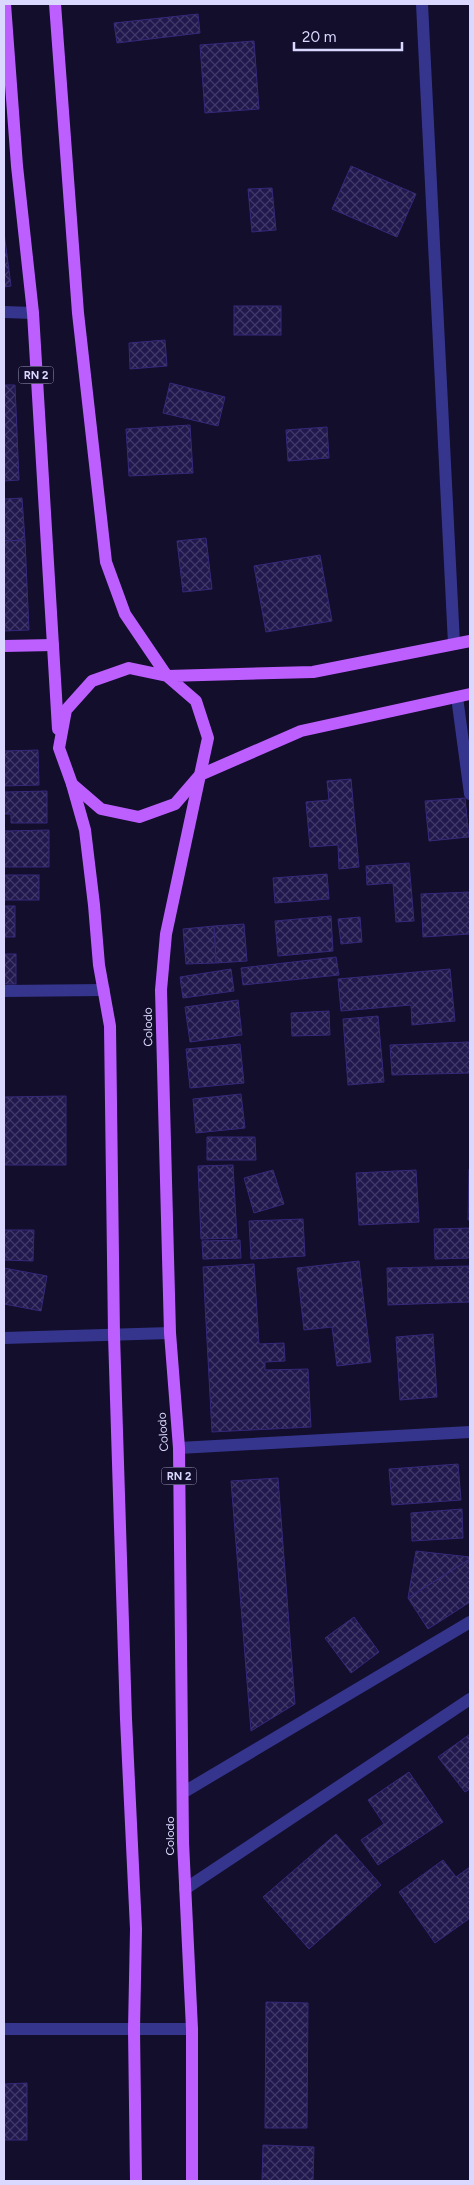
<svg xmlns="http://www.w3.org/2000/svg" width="474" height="2185" viewBox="0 0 474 2185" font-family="Figtree,sans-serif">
  <defs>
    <pattern id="building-cross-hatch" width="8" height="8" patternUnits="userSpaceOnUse" patternTransform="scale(1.25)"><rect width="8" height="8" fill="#21184d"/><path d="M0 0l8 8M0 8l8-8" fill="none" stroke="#413968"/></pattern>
  </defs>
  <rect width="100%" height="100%" fill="#120e2b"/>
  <g fill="url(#building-cross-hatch)" stroke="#36287b">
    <path d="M198,14l2,19 -83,10 -3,-20z"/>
    <path d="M254,41l5,68 -54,4 -5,-68z"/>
    <path d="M351,166l65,28 -19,43 -65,-28z"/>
    <path d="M272,188l4,42 -24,2 -4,-43z"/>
    <path d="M4,232l7,54 -7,1z"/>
    <rect x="234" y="306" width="47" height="29"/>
    <path d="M165,340l2,26 -37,3 -1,-26z"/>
    <path d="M170,383l55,14 -7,29 -55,-13z"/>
    <path d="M4,385h11l4,95 -15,1z"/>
    <path d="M190,425l3,48 -64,3 -3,-47z"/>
    <path d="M327,427l2,31 -41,3 -2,-31z"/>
    <path d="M22,498l3,42 -21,1v-42z"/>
    <path d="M206,538l6,51 -29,3 -6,-51z"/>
    <path d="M25,540l4,90 -25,1v-90z"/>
    <path d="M320,555l12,66 -66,11 -12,-66z"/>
    <path d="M38,750l1,35 -35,1v-35z"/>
    <path d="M351,779l8,88 -20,2 -1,-24 -28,2 -4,-45 23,-2 -2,-19z"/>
    <path d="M47,791v32h-36v-9h-7v-22z"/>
    <path d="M465,798l4,39 -40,4 -4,-40z"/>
    <path d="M49,830v37h-45v-36z"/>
    <path d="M409,863l5,58 -18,1 -3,-39 -26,2 -1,-19z"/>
    <path d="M327,874l2,25 -54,4 -2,-25z"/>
    <rect x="4" y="875" width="35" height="25"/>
    <path d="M470,892v42l-47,3 -2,-43z"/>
    <rect x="4" y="906" width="11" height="31"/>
    <path d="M331,916l2,35 -55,5 -3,-35z"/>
    <path d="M360,917l2,25 -21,2 -3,-25z"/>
    <path d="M244,924l3,37 -31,2 -2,-37z"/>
    <path d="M214,926l2,37 -30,1 -3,-35z"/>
    <rect x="4" y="954" width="12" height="30"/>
    <path d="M336,957l3,18 -96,10 -2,-17z"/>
    <path d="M231,969l3,22 -51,7 -3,-21z"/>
    <path d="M450,969l5,52 -43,4 -1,-20 -70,6 -3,-32z"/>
    <path d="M238,1000l4,35 -52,7 -5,-35z"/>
    <path d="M329,1011l1,24 -38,1 -1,-23z"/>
    <path d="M378,1016l6,66 -36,3 -5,-66z"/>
    <path d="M469,1042l1,31 -78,2 -2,-30z"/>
    <path d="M240,1044l4,39 -54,5 -4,-39z"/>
    <path d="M241,1094l4,34 -49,5 -3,-34z"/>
    <path d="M66,1096v69h-62v-68z"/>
    <path d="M207,1137h48l1,23h-49z"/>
    <path d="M233,1165l4,73 -36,1 -3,-73z"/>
    <path d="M469,1169h1v51h-2z"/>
    <path d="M273,1170l11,34 -30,9 -10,-35z"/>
    <path d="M416,1170l3,52 -60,3 -3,-52z"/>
    <path d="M303,1219l2,37 -54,3 -2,-38z"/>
    <path d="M470,1228v30l-35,1 -1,-30z"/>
    <path d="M4,1230h30l-1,31 -29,-1z"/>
    <path d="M240,1240l1,18 -38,1 -1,-18z"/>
    <path d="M359,1261l12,101 -34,4 -5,-39 -28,3 -7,-62z"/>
    <path d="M254,1264l5,80 25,-1 1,18 -20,1v8l43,-1 3,58 -99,5 -9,-165z"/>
    <path d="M470,1266v36l-82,3 -1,-37z"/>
    <path d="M4,1268l43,8 -6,35 -37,-7z"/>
    <path d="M433,1334l4,63 -37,3 -4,-63z"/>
    <path d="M458,1464l3,36 -69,5 -3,-36z"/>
    <path d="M278,1478l17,226 -44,27 -20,-250z"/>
    <path d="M462,1509l1,29 -51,3 -1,-28z"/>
    <path d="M416,1551l54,6v2l-62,39z"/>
    <path d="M470,1559v43l-42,27 -20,-31z"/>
    <path d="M354,1617l25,35 -28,21 -26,-35z"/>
    <path d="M470,1734v55l-5,3 -27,-35z"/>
    <path d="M409,1772l34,50 -65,43 -17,-25 23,-16 -16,-24z"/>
    <path d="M336,1834l45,51 -72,64 -46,-52z"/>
    <path d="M443,1860l13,17 14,-10v51l-35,25 -36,-51z"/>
    <path d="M266,2002l42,1 -1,125h-42z"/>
    <path d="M27,2083v57h-23v-56z"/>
    <path d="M263,2145l51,2 -1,34h-51z"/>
  </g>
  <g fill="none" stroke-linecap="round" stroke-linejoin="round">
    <g stroke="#35358e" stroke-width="12">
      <path d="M422,4l32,640"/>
      <path d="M4,312l29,1"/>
      <path d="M457,697l13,97"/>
      <path d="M4,991l100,-1"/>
      <path d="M4,1338l166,-5"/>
      <path d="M179,1448l291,-16"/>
      <path d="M184,1792l286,-170"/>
      <path d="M185,1889l285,-190"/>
      <path d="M4,2029h188"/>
    </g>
    <g stroke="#bd5fff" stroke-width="12">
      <path d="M5,4l12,162 16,147 25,416"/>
      <path d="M55,4l23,309 28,249 19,52 42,62 29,25 12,37 -8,37 -25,29 -36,13 -38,-8 -29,-25 -13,-36 7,-38 26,-29 37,-13 38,8 146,-4 157,-31"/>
      <path d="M4,646l49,-1"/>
      <path d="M72,784l13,46 9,75 5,60 11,61 4,309 12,384 10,210 -2,100 2,152"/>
      <path d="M192,2181v-152l-9,-187 -4,-394 -9,-115 -9,-343 5,-56 34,-159 101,-44 169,-37"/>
    </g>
  </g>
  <g text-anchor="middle" stroke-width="4.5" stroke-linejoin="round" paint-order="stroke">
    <g fill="#120e2b" stroke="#9f9bbf" stroke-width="1">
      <rect x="18.5" y="366.5" width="35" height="17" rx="4"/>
      <rect x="161.5" y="1467.5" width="35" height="17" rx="4"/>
    </g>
    <g font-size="11" font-weight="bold" fill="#dbd8ff">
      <text x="36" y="379">RN 2</text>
      <text x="179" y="1480">RN 2</text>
    </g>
    <g font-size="12" fill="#dbd8ff" stroke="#120e2b">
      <text transform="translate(148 1027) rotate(-91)" y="4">Colodo</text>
      <text transform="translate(163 1432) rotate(-94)" y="4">Colodo</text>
      <text transform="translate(170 1836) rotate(-90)" y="4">Colodo</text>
    </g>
  </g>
  <rect width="474" height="2185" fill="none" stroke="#dbd8ff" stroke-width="10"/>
  <path d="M294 42v8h108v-8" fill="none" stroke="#dbd8ff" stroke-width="2.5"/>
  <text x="302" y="42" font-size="15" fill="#dbd8ff" stroke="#120e2b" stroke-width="4" paint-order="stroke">20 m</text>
</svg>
